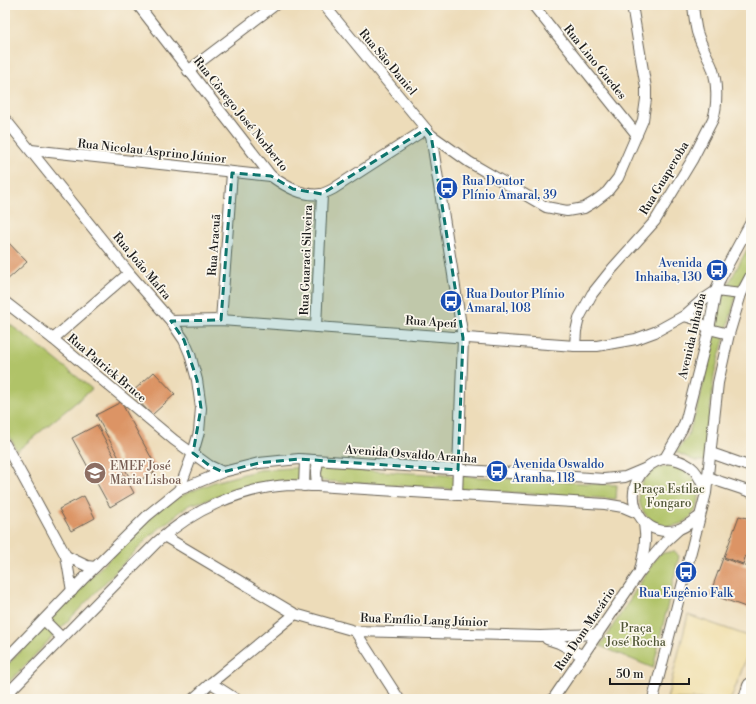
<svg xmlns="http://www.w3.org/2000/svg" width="756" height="704" viewBox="0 0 756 704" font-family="'Libre Bodoni',serif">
  <rect width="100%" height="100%" fill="#fbf7ec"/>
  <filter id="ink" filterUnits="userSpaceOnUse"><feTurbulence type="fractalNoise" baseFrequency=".025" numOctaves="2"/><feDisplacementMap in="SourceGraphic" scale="8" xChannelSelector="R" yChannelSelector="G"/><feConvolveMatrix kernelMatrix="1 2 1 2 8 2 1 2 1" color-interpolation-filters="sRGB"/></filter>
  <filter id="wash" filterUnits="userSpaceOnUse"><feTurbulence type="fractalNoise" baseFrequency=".012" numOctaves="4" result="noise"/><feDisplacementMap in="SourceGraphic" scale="16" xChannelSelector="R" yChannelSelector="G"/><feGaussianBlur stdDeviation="0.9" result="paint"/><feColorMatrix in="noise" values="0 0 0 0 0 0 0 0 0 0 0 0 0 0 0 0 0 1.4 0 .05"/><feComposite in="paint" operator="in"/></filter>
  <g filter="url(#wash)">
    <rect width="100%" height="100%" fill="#eddcb9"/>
    <g fill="#b0c367" stroke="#667042">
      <path d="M751,242v22l-12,22 -25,89 -9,86h-10l-19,-9 11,-14 12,-35 25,-111z"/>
      <path d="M5,321l34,25 53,43 -75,62 -12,-24z"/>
      <circle cx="669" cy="496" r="30"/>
      <path d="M307,467l310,18 -1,14 -310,-19 -44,4 -73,21 -38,30 -146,151v-19l79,-83 75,-75 24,-14 31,-13 45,-12z"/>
      <path d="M674,551l5,5 -26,112 -53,-22 59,-92z"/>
    </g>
    <path fill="#eeda9e" stroke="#857b5d" d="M688,615l63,22v8l-20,54h-64z"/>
    <g id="blocks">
      <g fill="#dc9465">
        <path d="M6,240l21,22 -22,20v-41z"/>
        <path d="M154,372l21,22 -23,21 -21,-22z"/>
        <path d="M121,402l37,68 -25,14 -37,-69z"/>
        <path d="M97,425l37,68 -24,14 -38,-69z"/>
        <path d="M84,496l11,22 -24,13 -12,-22z"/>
        <path d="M739,516l12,3v21l-8,24 -19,-7z"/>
        <path d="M723,558l28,10v41l-41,-15z"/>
      </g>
    </g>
  </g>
  <g filter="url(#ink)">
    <use href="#blocks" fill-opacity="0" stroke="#655f53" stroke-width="1"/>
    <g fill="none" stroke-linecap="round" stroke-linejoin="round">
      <g stroke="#655f53" stroke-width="12">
        <g id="minor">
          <path d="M138,5l133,171c14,10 32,21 50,18 4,-1 8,-3 12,-5l93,-60"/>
          <path d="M324,5l107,130 38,27 77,45 21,4 17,-3 10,-6 13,-10 11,-14 25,-58 3,-21v-11l-14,-83"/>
          <path d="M533,5l104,130"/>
          <path d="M188,71l87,-66"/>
          <path d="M5,119l124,154 42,48 13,19 6,14 7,26 4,28 -2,24 -6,21 -14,37"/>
          <path d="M431,135l32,203 -6,157"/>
          <path d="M31,150l240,26"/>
          <path d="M5,302l48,37 121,101 36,26 13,6"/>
          <path d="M684,316l11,3 14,10 20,5"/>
          <path d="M221,320l11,-147"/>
          <path d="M171,321l50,-1 354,26h22l39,-7 19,-7 29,-16 17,-15 15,-10 25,3"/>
          <path d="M316,327l6,-133"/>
          <path d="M53,339l76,-66"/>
          <path d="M575,346l1,-15 3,-13 13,-24 20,-25 43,-48 37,-61 21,-41c5,-15 4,-38 -1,-52 -5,-12 -11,-22 -15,-35 -2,-8 -3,-18 -4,-27"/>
          <path d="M5,444l61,112 6,35"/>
          <path d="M711,453l40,14"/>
          <path d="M665,458l17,-29 4,-10 23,-90 7,-38 4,-12 31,-57"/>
          <path d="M708,477l13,5 30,10"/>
          <path d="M304,486l1,-26"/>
          <path d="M317,486l-1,-13 2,-12"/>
          <path d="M700,516c-7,5 -15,12 -24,14 -41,9 -57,-44 -26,-65 8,-5 14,-8 23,-6 20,5 25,13 32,32"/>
          <path d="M164,536l131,78 60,17 185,5 58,-2"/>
          <path d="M66,556l21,10 8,1"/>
          <path d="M640,570c4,-17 7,-30 4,-47"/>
          <path d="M44,620l17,17"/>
          <path d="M355,631l44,68"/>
          <path d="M547,639l12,4 24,13"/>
          <path d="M5,660l77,-80 66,-65 31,-25 44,-18 36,-9 40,-4 305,20 21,-2 19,-8"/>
          <path d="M211,683l25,16"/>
          <path d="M5,696l152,-154c36,-32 83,-54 132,-57 9,0 19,1 28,1l288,18 18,3 14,6"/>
          <path d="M193,699l18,-16 84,-69"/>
          <path d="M553,699l86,-126 27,-32 12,-11"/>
          <path d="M653,699l53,-206 12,-110 11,-49 12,-40 10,-19"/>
        </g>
      </g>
      <g stroke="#655f53" stroke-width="18">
        <path id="trunk" d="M747,699l4,-13"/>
      </g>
      <use href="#minor" stroke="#fff" stroke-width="10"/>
      <use href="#trunk" stroke="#fff" stroke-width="16"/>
    </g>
  </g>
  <path fill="#0f766e" fill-opacity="0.2" stroke="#0f766e" stroke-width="3" stroke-dasharray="8 5" stroke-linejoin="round" d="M426,129l5,6 32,203 -5,132 -159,-11 -40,4 -36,9 -13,-6 -17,-13 8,-45 -4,-28 -13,-40 -13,-19 50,-1 11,-147 39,3 22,13 29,5z"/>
  <defs>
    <g id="bus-disc" transform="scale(1.15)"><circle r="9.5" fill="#1a4fb4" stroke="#fbf7ec"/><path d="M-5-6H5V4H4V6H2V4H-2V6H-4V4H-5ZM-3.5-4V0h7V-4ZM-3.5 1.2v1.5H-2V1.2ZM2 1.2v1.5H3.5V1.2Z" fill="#fff"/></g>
    <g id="school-disc" transform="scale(1.15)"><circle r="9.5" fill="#8d6e63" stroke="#fbf7ec"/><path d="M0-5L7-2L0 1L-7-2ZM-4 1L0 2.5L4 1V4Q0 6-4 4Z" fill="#fff"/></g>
  </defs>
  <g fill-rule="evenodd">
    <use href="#bus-disc" x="447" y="188"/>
    <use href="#bus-disc" x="717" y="270"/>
    <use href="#bus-disc" x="451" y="301"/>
    <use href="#bus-disc" x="497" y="471"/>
    <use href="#school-disc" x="95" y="473"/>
    <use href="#bus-disc" x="686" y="572"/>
  </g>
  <g text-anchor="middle" stroke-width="3.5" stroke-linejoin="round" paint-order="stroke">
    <g font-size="12" fill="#1c1c1c" stroke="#fbf7ec">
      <text transform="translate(388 62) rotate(50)" y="4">Rua São Daniel</text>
      <text transform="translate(595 62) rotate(51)" y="4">Rua Lino Guedes</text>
      <text transform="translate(241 114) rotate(51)" y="4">Rua Cônego José Norberto</text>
      <text transform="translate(152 151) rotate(6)" y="4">Rua Nicolau Asprino Júnior</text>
      <text transform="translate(664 178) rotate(-59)" y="4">Rua Guaperoba</text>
      <text transform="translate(214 245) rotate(-86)" y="4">Rua Aracuã</text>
      <text transform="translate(306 260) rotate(-88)" y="4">Rua Guaraci Silveira</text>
      <text transform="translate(142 266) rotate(50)" y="4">Rua João Mafra</text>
      <text transform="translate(431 322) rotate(4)" y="4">Rua Apeú</text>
      <text transform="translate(692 336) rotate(-77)" y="4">Avenida Inhaíba</text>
      <text transform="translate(107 368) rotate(40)" y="4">Rua Patrick Bruce</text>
      <text transform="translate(411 454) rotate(4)" y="4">Avenida Osvaldo Aranha</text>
      <text transform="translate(424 620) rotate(2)" y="4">Rua Emílio Lang Júnior</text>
      <text transform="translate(585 629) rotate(-56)" y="4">Rua Dom Macário</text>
    </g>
    <g font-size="12" fill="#164399" stroke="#fbf7ec" text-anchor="start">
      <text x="462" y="185">Rua Doutor<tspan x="462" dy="14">Plínio Amaral, 39</tspan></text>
      <text x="702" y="267" text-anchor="end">Avenida<tspan x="702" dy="14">Inhaiba, 130</tspan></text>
      <text x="466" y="298">Rua Doutor Plínio<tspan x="466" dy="14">Amaral, 108</tspan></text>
      <text x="512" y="468">Avenida Oswaldo<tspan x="512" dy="14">Aranha, 118</tspan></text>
      <text x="686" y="597" text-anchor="middle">Rua Eugênio Falk</text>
    </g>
    <g font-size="12" fill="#785e54" stroke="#fbf7ec" text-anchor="start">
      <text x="110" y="470">EMEF José<tspan x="110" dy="14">Maria Lisboa</tspan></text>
    </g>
    <g font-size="12" fill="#505636" stroke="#fbf7ec">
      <text x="669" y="493">Praça Estilac<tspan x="669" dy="14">Fongaro</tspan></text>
      <text x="636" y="632">Praça<tspan x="636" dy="14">José Rocha</tspan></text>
    </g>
  </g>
  <rect width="756" height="704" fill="none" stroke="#fbf7ec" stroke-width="20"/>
  <path d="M610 678v6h79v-6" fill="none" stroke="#1c1c1c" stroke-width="2"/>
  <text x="616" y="678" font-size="12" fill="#1c1c1c" stroke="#fbf7ec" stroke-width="3" paint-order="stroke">50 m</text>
</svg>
